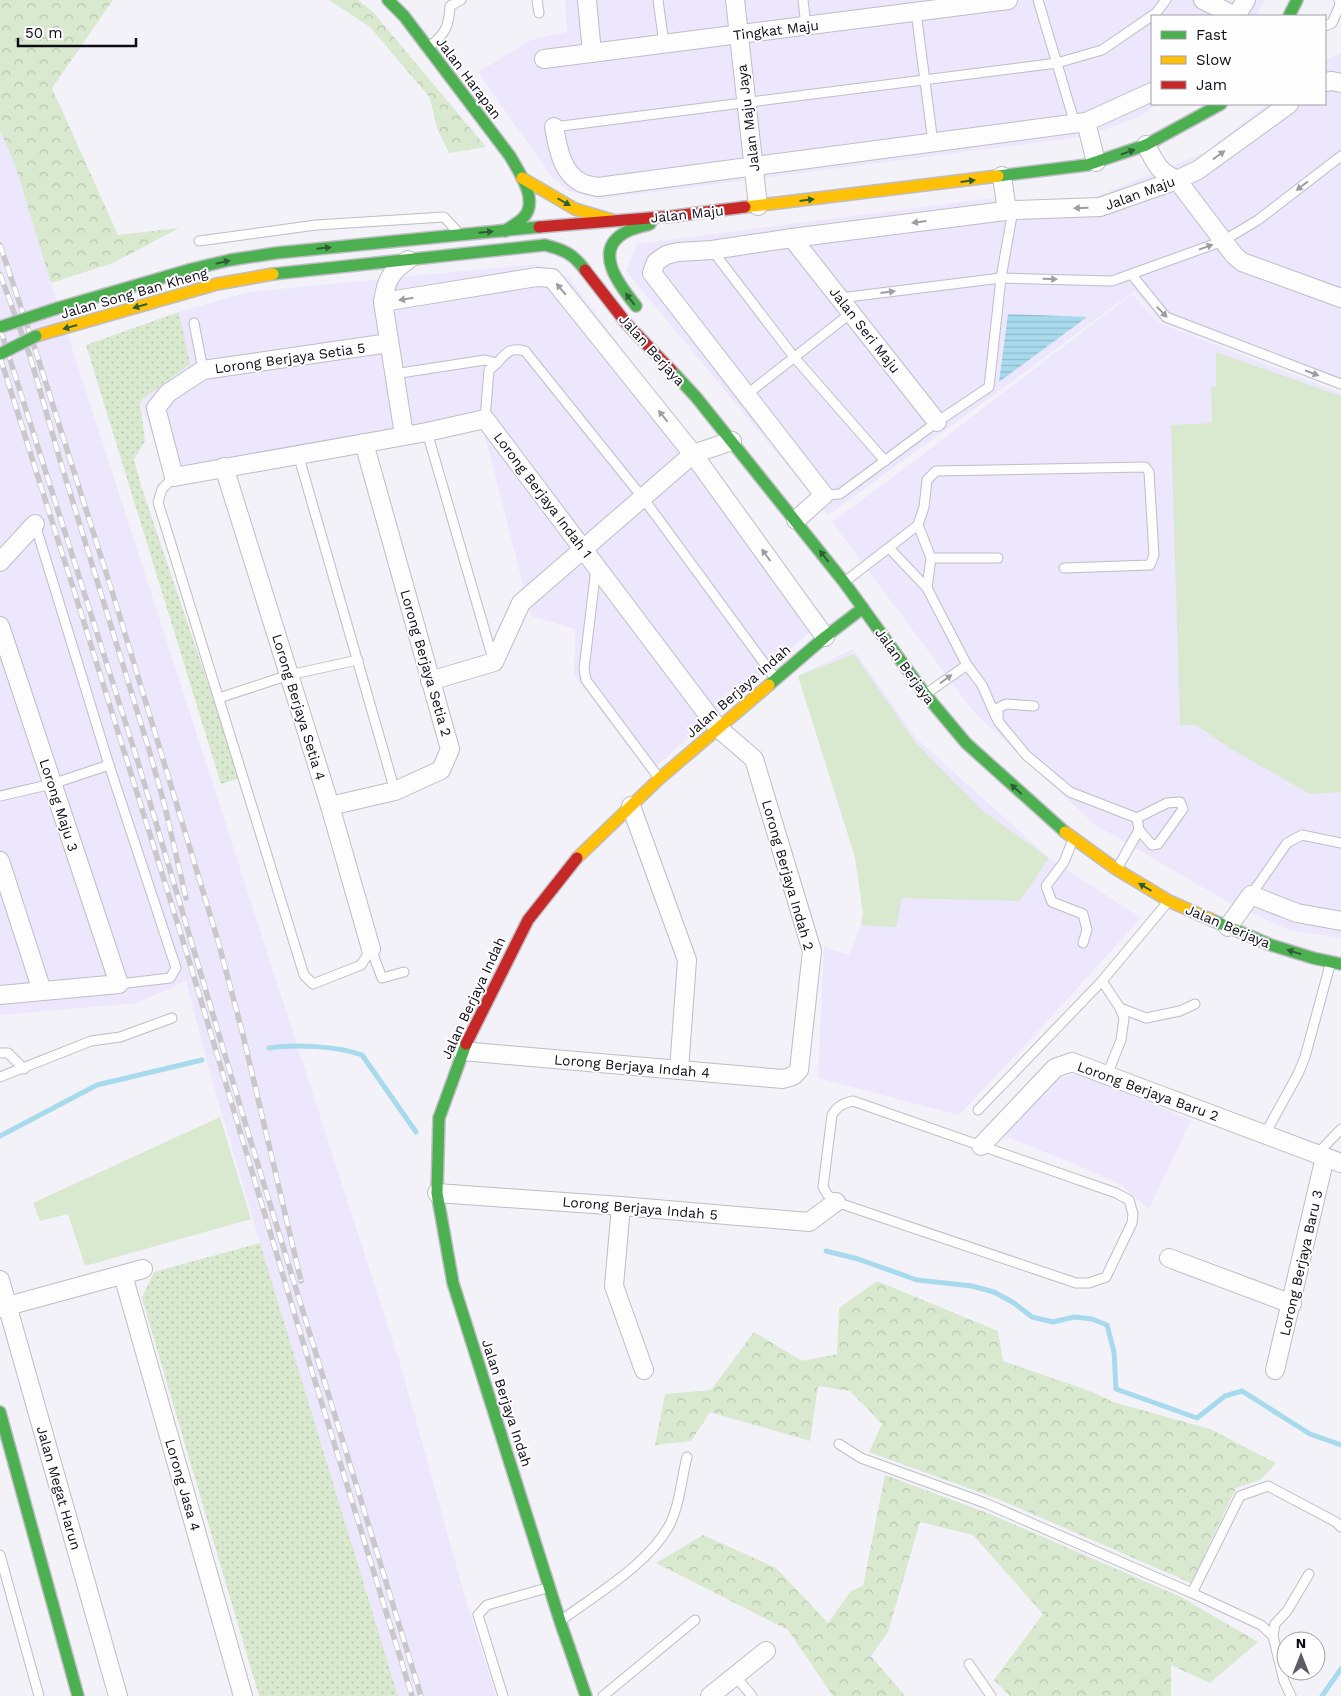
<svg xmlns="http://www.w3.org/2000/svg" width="1341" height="1696" viewBox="0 0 1341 1696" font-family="'Work Sans',sans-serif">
  <defs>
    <pattern id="grass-dots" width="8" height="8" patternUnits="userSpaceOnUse" patternTransform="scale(1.25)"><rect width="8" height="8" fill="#d8e9cf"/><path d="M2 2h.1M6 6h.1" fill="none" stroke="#b8c7b1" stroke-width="1.8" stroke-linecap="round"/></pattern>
    <pattern id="forest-crowns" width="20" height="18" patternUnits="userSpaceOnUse" patternTransform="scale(1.25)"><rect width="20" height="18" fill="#d8e9cf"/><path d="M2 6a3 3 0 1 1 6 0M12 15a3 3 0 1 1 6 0" fill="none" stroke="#b8c7b1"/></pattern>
    <pattern id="water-rules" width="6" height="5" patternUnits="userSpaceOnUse" patternTransform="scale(1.25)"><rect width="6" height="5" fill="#a8daed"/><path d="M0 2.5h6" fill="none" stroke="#90baca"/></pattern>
  </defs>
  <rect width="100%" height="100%" fill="#f3f2f8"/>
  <g fill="#ece7fc">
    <path d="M565,0h700l-9,16h-104v88h6l-20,13 -50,19 -488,63 -31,-8 -17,-14 -74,-105 53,-32 36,-8z"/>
    <path d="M1341,53v337l-181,-68 -26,-31 -139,103 -167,121 -202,-244 11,-27 371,-48 12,5 72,-3 112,-45 63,-49h58v-44z"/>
    <path d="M0,130l15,35 38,124 349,1081 65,234 29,92h-98l-138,-453 -50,-170 -24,-92 -49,22 -137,12z"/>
    <path d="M536,264l33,14 256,341 -177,154 -74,-98 1,-46 -44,-13 -48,-188 -317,45 -26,-72 49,-37 -10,-52 69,-20z"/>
    <path d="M1132,294l27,29 182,70v545l-52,-8 -59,-27 -136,-79 -121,-113 -141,-189 81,-60z"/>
    <path d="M853,649l63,89 133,120 92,60 -102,112 -80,85 -141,-37 6,-131 25,8 12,-30 2,-12 -8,-56 -57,-181z"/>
    <path d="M1079,1074l112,46 -42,89 -28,-24 -53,-24 -64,-25 55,-58z"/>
  </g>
  <g fill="url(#grass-dots)">
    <path d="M179,312l11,52 -50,37 5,40 -11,18 8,30 98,289 -19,6 -135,-439z"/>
    <path d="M260,1243l138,453h-139l-117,-398 12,-26z"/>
  </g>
  <g fill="url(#forest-crowns)">
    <path d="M0,0h113l-61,88 66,147 61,-7 -66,35 -62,20 -36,-118 -15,-35z"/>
    <path d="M329,0h29l15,12 113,135 -37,6 -12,-25 -7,-30 -60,-71z"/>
    <path d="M877,1281l121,50 5,30 87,30 23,11 97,27 66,34 -16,17 -24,8 -45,95 -193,-84 -129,-47 13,-28 -32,-33 -32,-5 -8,55 -100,-29 -19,29 -36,4 10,-51 46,-4 43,-58 48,29 35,-7 2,-46z"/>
    <path d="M885,1475l105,39 191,83 77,45 -48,41 -39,-18v31h-161l-16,-16 49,-66 -70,-79 -53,-13 -32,110 -17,24 34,40h-72l-45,-66 -132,-67 47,-28 73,33 52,55 23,-32 12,-5z"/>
  </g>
  <g fill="#d8e9cf">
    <path d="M1216,352l125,44v396l-31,2 -79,-45 -35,-24h-16l-9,-300 41,-2 -1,-36 5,-1z"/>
    <path d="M854,654l62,89 68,69 65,46 -29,43 -118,-3 -6,29 -35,-2 2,-12 -8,-56 -57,-181z"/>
    <path d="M220,1117l31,102 -166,47 -17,-52 -28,7 -7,-18z"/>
  </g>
  <path fill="url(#water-rules)" d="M1008,314l79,3 -88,65z"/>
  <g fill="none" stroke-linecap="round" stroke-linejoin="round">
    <g stroke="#a8daed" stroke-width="5">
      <path d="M269,1048c25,-4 69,-2 93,7l54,77"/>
      <path d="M0,1136l97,-51 105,-25"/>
      <path d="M826,1251l32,8 59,21 55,6 22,6 20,11 18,14 21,5 21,-5 18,2 15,6 7,27 2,37 81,29 28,-22 17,-5 68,43 31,11"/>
      <path d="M1322,1696l19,-27"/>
    </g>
    <g stroke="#bfbdc5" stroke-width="11">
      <g id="lane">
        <path d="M537,0l2,13"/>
        <path d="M658,0l6,44"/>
        <path d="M803,0l3,26"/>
        <path d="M1038,0l37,124"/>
        <path d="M916,12l17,131"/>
        <path d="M1325,26l7,-3 8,-18 -1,-5"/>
        <path d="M430,46c16,-13 19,-20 20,-40l11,-6"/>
        <path d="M554,127l503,-64 45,-13 54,-37 10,-13"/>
        <path d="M199,241l117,-16 128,-8 12,13"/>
        <path d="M712,250l82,107 91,104"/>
        <path d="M1132,275l34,42 175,67"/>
        <path d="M840,298l161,-20 111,3 111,-40 35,-21 83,-64"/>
        <path d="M194,323l9,47"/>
        <path d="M394,374l91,-14 12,3c10,-11 13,-16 28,-12l118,147 132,180"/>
        <path d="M746,395l105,-82"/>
        <path d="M485,419l4,-49 8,-7"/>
        <path d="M427,432l66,227"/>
        <path d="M298,454l97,337"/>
        <path d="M174,477l-12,12 -4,13 146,473 9,9 48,-19 10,-16"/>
        <path d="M824,495l16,-1 97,-72 52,-35 12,-109 12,-68"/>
        <path d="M35,524l74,241 67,203 -6,10 -51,6"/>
        <path d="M918,525l13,33"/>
        <path d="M889,548l38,40 40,77 15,20 14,32"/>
        <path d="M596,568l-12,101 2,11 73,98"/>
        <path d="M847,580l71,-55 6,-18 3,-27 9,-9 209,-4 4,5 5,83 -4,10 -86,3"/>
        <path d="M927,588l4,-30h67"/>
        <path d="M927,693l40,-28"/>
        <path d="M219,698l70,-23 69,-15"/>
        <path d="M1034,706l-28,-2 -8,4v13l28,34 44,37 67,26 2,12 -21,37"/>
        <path d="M0,796l52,-12 57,-19"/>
        <path d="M1137,818l30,-15 13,-1 3,7 -25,35 -6,1 -13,-15"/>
        <path d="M1072,842l-8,20 -18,24 6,16 31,12 4,16 -4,13"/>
        <path d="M1251,895l36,-52 15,-8 39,8"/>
        <path d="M371,949l11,29 22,-6"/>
        <path d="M1102,981l18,27 26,10 34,-7 15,-7"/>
        <path d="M0,1053h8l16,16"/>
        <path d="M1107,1075l14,-35 3,-22 -4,-10"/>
        <path d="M0,1077l91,-36 29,-4 52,-19"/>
        <path d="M853,1101l263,92 13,7 4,14 -1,9 -26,54 -17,6h-13l-240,-81 -9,-8 -4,-7 9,-72c5,-9 12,-12 21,-14z"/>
        <path d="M978,1110l124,-129 65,-78"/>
        <path d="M1265,1134l33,-60 7,-17 25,-92"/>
        <path d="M1317,1154l24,-25"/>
        <path d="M839,1444l22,14 124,45 207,90 69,32 12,11 11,45 7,15"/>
        <path d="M0,1555l39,141"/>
        <path d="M1192,1593l48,-97 28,-10 68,36 5,5"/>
        <path d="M563,1619c34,-25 85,-55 106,-93 11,-21 12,-46 18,-69"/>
        <path d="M1273,1636l2,-12 12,-13 22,-37"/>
        <path d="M969,1664l22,32"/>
        <path d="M735,1676l17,20"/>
        <path d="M503,1696l-25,-81 9,-10 60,-17"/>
        <path d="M603,1696l92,-76"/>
      </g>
    </g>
    <g stroke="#bfbdc5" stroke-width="20">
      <g id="street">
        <path d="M587,0l5,53"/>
        <path d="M735,0l23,206"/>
        <path d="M1203,0l32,16"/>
        <path d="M1236,16l10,-16"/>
        <path d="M544,59l464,-59"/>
        <path d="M1325,82l7,-1 9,2"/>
        <path d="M1086,122l10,40"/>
        <path d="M554,127c4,20 7,46 28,56 5,2 11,3 16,4l488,-65 66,-30"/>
        <path d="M1146,145c10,19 12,26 31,35l57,75 8,7 99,36"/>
        <path d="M1002,176l5,35"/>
        <path d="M792,238l145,184"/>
        <path d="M383,302l154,-25 15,1 141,176 132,183"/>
        <path d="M389,343l-186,27 -35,23 -12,15 18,69 253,-45 58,-13 233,309 36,31 58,192 -13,119 -6,6 -10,3 -321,-28"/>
        <path d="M404,435l-21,-133c3,-21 7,-30 25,-42"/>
        <path d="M224,467l106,339 41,143"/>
        <path d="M796,520l28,-25 -172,-222 4,-11 10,-7 12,-3 34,-2 80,-12 221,-28 87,-3 77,-27 21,-10 91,-66"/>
        <path d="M0,562l35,-38"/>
        <path d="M0,626l119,358 -119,11"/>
        <path d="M430,681l64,-19 27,-59 172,-149 39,-13"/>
        <path d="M330,806l65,-15 46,-21 9,-21 -86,-306"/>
        <path d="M631,806l56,154 -8,110"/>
        <path d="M0,861l42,130"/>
        <path d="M1228,927l23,-32 46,18 44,8"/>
        <path d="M981,1146l74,-78 17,-6 269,101"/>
        <path d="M437,1193l184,13 188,16 27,-20"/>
        <path d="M621,1206l-7,80 30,84"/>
        <path d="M1169,1258l123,46"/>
        <path d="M123,1275l120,421"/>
        <path d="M0,1280l118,416"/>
        <path d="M0,1308l143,-39"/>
        <path d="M1275,1370l50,-213"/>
        <path d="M710,1696l56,-45"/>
      </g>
    </g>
    <g stroke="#bfbdc5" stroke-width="14">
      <g id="fast">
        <path d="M388,0l16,16 106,140c9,16 29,44 14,61 -5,6 -13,9 -19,14"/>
        <path d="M1289,16l8,-16"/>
        <path d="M998,176l89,-11 59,-20 75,-41"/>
        <path d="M273,274l272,-29c20,5 28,9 40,25"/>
        <path d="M636,306c-15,-19 -44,-54 -12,-73 8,-5 17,-6 26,-9"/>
        <path d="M58,308l134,-39 38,-9 46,-7 263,-26"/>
        <path d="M671,370l25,27 148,185 81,112 41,49 99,89"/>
        <path d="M769,685l56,-48 38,-29"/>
        <path d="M1212,920l59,25 42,13 28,6"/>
        <path d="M466,1044l-27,74 -2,75 16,90 107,338 26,75"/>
        <path d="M0,1412l78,284"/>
      </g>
    </g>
    <g stroke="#bfbdc5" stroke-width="14">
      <g id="slow">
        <path d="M522,178l53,31 37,11"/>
        <path d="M745,207l253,-31"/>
        <path d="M36,336l181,-52 56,-10"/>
        <path d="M1065,832l51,37 53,32 43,19"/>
        <path d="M577,858l82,-79 110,-94"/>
      </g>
    </g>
    <g stroke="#bfbdc5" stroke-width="14">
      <g id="jam">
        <path d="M539,227l135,-11 71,-9"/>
        <path d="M585,270l42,54 44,46"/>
        <path d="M466,1044l62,-124 49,-62"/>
      </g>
    </g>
    <use href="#lane" stroke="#fdfdfe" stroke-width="9"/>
    <use href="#street" stroke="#fdfdfe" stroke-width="18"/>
    <use href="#fast" stroke="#4caf50" stroke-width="11"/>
    <use href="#slow" stroke="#ffc107" stroke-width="11"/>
    <use href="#jam" stroke="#c62828" stroke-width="11"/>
    <g stroke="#c8c8ca" stroke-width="5.5">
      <g id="rail">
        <path d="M0,245l37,110 79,249 102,337 24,90 59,250"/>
        <path d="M0,274l30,82 30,104 90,293 15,54 21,91"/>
        <path d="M0,328l137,431 110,370 174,567"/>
        <path d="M0,357l82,259 106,341 114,382 110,357"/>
      </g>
    </g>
    <use href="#rail" stroke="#fefefe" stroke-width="4" stroke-dasharray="11" stroke-linecap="butt"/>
    <g stroke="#bfbdc5" stroke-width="14" stroke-linecap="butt">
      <g id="fast-bridge">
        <path d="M0,327l58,-19"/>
        <path d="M0,354l36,-18"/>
      </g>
    </g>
    <use href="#fast-bridge" stroke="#4caf50" stroke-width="11"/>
  </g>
  <defs><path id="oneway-solid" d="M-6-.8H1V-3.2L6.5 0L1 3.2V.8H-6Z" transform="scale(1.25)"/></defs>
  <g fill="#2e5e34">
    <use href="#oneway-solid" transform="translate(1128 152) rotate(-19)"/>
    <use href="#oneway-solid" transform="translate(968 181) rotate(-7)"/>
    <use href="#oneway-solid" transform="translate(807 200) rotate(-7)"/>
    <use href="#oneway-solid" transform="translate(564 202) rotate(30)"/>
    <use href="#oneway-solid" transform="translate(486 232) rotate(-5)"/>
    <use href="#oneway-solid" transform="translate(324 248) rotate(-6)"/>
    <use href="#oneway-solid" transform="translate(223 262) rotate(-13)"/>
    <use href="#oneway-solid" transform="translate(630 299) rotate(-128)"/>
    <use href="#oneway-solid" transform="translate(140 306) rotate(164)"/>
    <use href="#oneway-solid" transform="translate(70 327) rotate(164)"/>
    <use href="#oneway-solid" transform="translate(824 556) rotate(-128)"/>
    <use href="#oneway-solid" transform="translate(1016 789) rotate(-138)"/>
    <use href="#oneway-solid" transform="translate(1145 887) rotate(-149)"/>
    <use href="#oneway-solid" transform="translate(1294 952) rotate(-163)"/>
  </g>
  <g fill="#9e9da2">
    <use href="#oneway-solid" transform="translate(1219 155) rotate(-36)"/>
    <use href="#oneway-solid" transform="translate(1302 186) rotate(142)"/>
    <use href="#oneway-solid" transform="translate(1081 208) rotate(178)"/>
    <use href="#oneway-solid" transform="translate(919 222) rotate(173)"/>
    <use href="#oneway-solid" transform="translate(1206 247) rotate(-20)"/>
    <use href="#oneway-solid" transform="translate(1050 279) rotate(1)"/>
    <use href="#oneway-solid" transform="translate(561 289) rotate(-130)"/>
    <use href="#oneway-solid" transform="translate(888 292) rotate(-7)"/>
    <use href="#oneway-solid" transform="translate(406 299) rotate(171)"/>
    <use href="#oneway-solid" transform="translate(1162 312) rotate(46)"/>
    <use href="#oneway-solid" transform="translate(1312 373) rotate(21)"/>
    <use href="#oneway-solid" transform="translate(663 416) rotate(-129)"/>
    <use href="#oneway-solid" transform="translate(766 555) rotate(-126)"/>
    <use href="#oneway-solid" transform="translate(946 679) rotate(-36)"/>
  </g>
  <g text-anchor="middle" stroke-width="4" stroke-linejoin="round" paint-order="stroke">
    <g font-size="14" fill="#100c17" stroke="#fefefe">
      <text transform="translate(776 30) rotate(-7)" y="5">Tingkat Maju</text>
      <text transform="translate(469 78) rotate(53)" y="5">Jalan Harapan</text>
      <text transform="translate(748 118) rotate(-97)" y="5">Jalan Maju Jaya</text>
      <text transform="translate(1140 193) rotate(-20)" y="5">Jalan Maju</text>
      <text transform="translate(687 214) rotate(-6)" y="5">Jalan Maju</text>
      <text transform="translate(134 293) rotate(-16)" y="5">Jalan Song Ban Kheng</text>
      <text transform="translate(865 330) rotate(52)" y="5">Jalan Seri Maju</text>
      <text transform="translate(652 350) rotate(48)" y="5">Jalan Berjaya</text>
      <text transform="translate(290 358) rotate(-8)" y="5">Lorong Berjaya Setia 5</text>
      <text transform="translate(543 495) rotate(53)" y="5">Lorong Berjaya Indah 1</text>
      <text transform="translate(426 663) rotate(74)" y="5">Lorong Berjaya Setia 2</text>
      <text transform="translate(905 666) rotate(54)" y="5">Jalan Berjaya</text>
      <text transform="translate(738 691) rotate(-41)" y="5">Jalan Berjaya Indah</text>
      <text transform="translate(299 707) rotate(73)" y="5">Lorong Berjaya Setia 4</text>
      <text transform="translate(59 805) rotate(72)" y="5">Lorong Maju 3</text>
      <text transform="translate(788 875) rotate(74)" y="5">Lorong Berjaya Indah 2</text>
      <text transform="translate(1228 926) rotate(23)" y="5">Jalan Berjaya</text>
      <text transform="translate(473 998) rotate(-65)" y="5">Jalan Berjaya Indah</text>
      <text transform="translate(632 1066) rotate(5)" y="5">Lorong Berjaya Indah 4</text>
      <text transform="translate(1148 1091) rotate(20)" y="5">Lorong Berjaya Baru 2</text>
      <text transform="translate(640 1208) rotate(5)" y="5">Lorong Berjaya Indah 5</text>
      <text transform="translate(1301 1263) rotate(-77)" y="5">Lorong Berjaya Baru 3</text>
      <text transform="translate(507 1403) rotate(72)" y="5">Jalan Berjaya Indah</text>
      <text transform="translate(183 1485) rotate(74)" y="5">Lorong Jasa 4</text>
      <text transform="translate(59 1488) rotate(74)" y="5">Jalan Megat Harun</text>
    </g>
  </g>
  <rect x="1151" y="15" width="175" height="90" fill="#fefefe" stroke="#9f9da2"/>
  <rect x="1161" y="31" width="25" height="8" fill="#4caf50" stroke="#9f9da2"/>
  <text x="1196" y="40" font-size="15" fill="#100c17">Fast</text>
  <rect x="1161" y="56" width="25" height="8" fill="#ffc107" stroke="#9f9da2"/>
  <text x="1196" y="65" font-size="15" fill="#100c17">Slow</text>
  <rect x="1161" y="81" width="25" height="8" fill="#c62828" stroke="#9f9da2"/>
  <text x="1196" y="90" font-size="15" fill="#100c17">Jam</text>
  <g transform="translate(1301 1656)"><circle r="24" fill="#fefefe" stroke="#9f9da2"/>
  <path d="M0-4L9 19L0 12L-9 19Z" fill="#5f5c66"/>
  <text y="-8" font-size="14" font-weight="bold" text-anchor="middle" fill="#100c17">N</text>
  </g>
  <path d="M18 38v8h118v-8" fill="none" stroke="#100c17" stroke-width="2.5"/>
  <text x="25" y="38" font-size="15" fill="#100c17" stroke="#fefefe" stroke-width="4" paint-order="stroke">50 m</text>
</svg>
